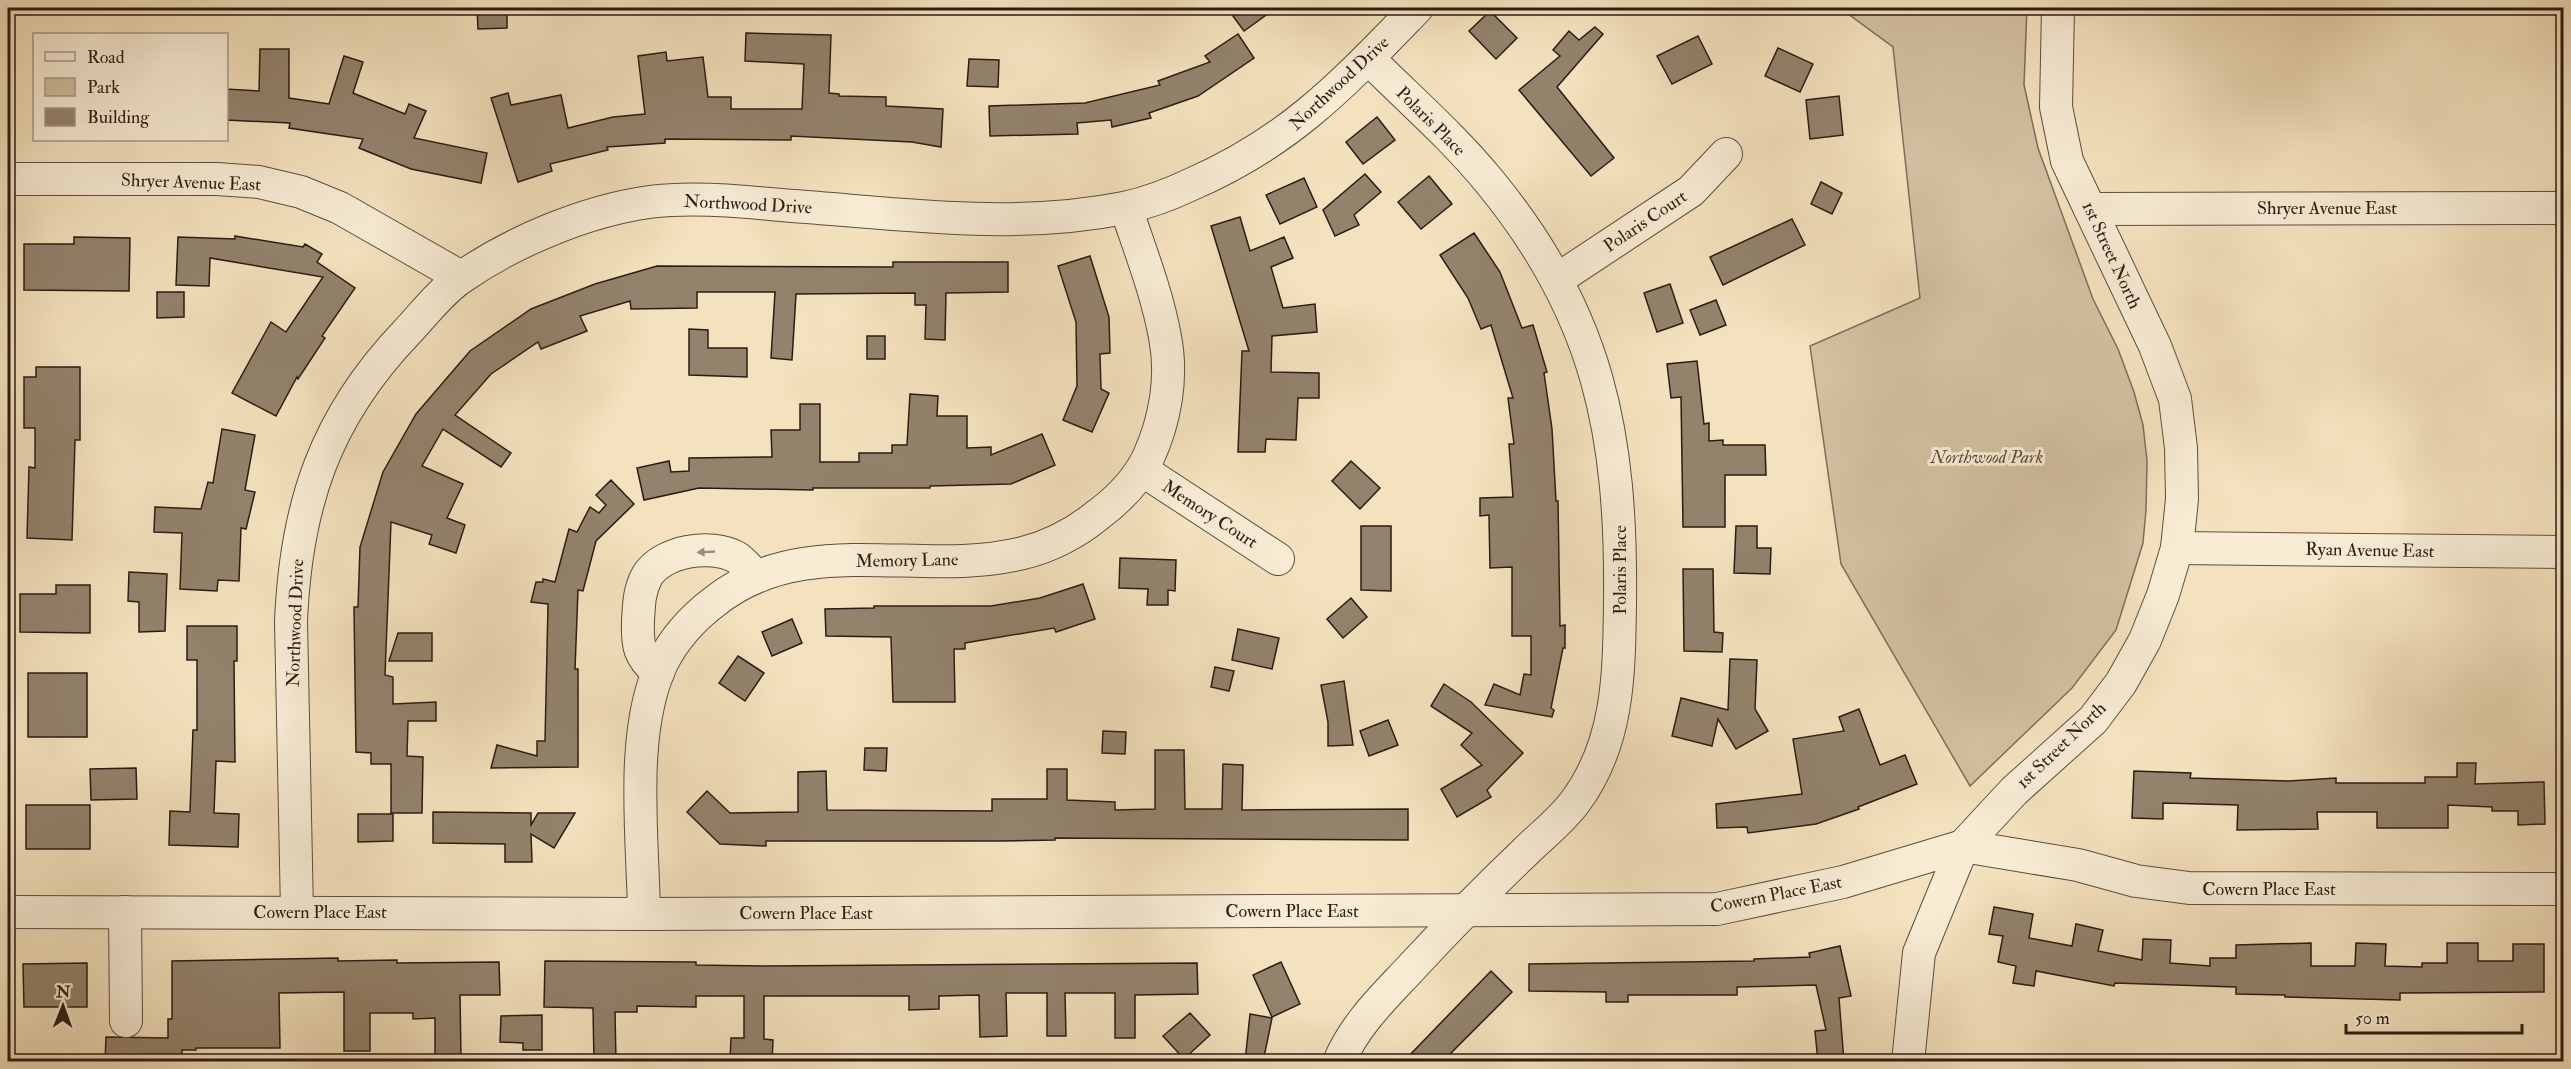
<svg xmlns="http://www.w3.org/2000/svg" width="2571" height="1069" viewBox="0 0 2571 1069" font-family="'IM FELL Double Pica',serif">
  <rect width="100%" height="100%" fill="#f4e2be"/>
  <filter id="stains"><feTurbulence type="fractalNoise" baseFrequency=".00333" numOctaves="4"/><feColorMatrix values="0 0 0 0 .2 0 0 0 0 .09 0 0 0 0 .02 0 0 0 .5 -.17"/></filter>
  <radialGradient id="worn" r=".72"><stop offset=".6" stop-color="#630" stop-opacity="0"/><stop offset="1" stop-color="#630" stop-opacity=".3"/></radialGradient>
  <path fill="#d2c0a1" stroke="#7e6e5b" stroke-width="1.5" d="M1840,8h187l-3,77 14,63 55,151 25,50 16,43 9,33 4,36 -1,49 -3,33 -27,87 -44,58 -102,98 -129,-222 -31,-218 110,-48 -27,-251z"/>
  <g fill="#93836d" stroke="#2a1c15" stroke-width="1.5">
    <path d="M477,8h30v20l-29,1z"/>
    <path d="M1227,8h49l-32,23z"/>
    <path d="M1490,11l27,27 -21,21 -27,-28z"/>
    <path d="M1595,27l8,7 -46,53 57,71 -23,18 -72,-86 41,-34 -7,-6 16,-19 10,9z"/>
    <path d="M746,33l85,2 -2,58 10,1v2l47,1v9l57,3 -2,38 -29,-5 -121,-6v4l-126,-1v4l-58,4 1,3 -58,14 2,7 -34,11 -27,-84 17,-5 3,12 50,-10 7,33 45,-11 32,-3 -7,-58 28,-4 1,9 36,-4 5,40h23v12h71l2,-45 -59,-3z"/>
    <path d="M1238,34l16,24 -56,38 -49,17 2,5 -39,9 -1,-7 -34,3 1,11 -88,2 -1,-30 96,-3 75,-18 -2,-4 52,-19 -5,-6z"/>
    <path d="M1698,36l14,28 -40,20 -15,-28z"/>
    <path d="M1778,48l35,16 -13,28 -35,-16z"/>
    <path d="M260,49h29v49l40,6 15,-48 19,6 -10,31 52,21 4,-10 17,7 -12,27 73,15 -6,30 -70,-14 -52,-21 4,-9 -74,-11 1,-5 -64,-3v-31l33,2z"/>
    <path d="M969,59l30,1 -1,27 -31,-1z"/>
    <path d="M1839,96l4,39 -33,4 -4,-39z"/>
    <path d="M1377,117l18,23 -32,24 -17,-22z"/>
    <path d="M1365,174l16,18 -27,23 5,10 -24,11 -12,-26z"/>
    <path d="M1429,176l23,28 -31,25 -23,-27z"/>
    <path d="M1304,178l13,29 -37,17 -14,-29z"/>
    <path d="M1821,182l21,11 -10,21 -21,-10z"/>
    <path d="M1240,217l10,34 34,-14 9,21 -22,9 12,41 32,-4 2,28 -45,4 -1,36 48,1v25h-21l-2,42 -30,-1 -1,13h-27l4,-101h7l-38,-125z"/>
    <path d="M1792,219l13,26 -82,40 -13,-28z"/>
    <path d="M1474,233l26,39 22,56 11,-3 14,47 -3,1 8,56 4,72h2l2,125 5,-1v23h-2l-12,60 3,2 -2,7 -67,-12 9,-21 26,11 4,-21 7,1v-39h-19v-69l-22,1 -1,-53 -9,1v-18l33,-1 -4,-53h5l-6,-46h5l-22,-73 -10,4 -13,-31 -28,-43z"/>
    <path d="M235,236l68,11 2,-3 17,10 -5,8 38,26 -33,48 3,2 -27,41 -1,-2 -21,39 -44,-23 39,-71 15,10 37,-55 -113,-19 -1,28 -33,-1 2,-48 57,2z"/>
    <path d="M74,237l56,1 -1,53 -105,-1v-46h50z"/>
    <path d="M1090,256l19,61 1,36 -10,1 1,35 8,4 -17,39 -29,-12 14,-34 -1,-64 -18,-56z"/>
    <path d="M893,262h115v30l-62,1 -1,47 -20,-1 1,-34h-11v-12l-119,1 -4,66 -21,-2 4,-66h-78v16l-66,1 -1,-8 -50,15 7,15 -46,18 -3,-7 -47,32 -36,41 56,38 -10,14 -58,-38 -21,37 41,18 -16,34 18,7 -9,28 -27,-9 3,-9 -41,-13 -6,153 8,2v27l43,-2v19h-28l-1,35 16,1 -1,56h-31v-49h-20v-11l-15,-1 -2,-145h4l2,-60 23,-75 33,-58 54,-63 61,-42 64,-25 62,-18 236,1z"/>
    <path d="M1670,284l13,39 -26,9 -13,-39z"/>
    <path d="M157,292h27v25l-27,1z"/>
    <path d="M1716,300l10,25 -26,10 -10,-25z"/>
    <path d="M689,329l19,1v18h39v29l-58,-2z"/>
    <rect x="867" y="336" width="18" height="23"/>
    <path d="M1697,361l7,63 5,-1v18l14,-1v5h42l1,30h-41v52h-42l-2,-130 -10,1 -4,-34z"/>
    <path d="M36,367h44v73h-5l-3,100 -45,-2 2,-71 6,1v-40h-11v-51h12z"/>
    <path d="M910,394l28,2 -1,20h30v32l24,-1v8l51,-21 13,31 -44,19 -81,2v2h-117v2l-114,-2 -55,12 -7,-32 32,-7 2,11 18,-1v-13l83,-1 -1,-27h29v-26h20v58h39v-9h33v-8h15z"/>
    <path d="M222,429l33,6 -10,55 10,2 -9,37 -5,-1 -2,53 -21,-1 -1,11 -37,-2 2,-56 -28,-1 1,-25 46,2 7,-27 5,1z"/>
    <path d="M1351,461l29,27 -20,21 -28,-28z"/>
    <path d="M611,480l23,24 -38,37 -13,50 -5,-1 -3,79h3v98l-87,1 6,-23 40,11v-15h8l3,-137 -17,-2 5,-20h7v-3l12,3 14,-53 8,3 13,-25 9,6 7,-8 -10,-10z"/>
    <path d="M1361,526h30v65l-30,-1z"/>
    <path d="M1736,526h21v22h14l-1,26 -36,-1z"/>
    <path d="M1120,558l56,2 -1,31 -7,-1v15h-21l1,-16 -29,-1z"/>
    <path d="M1683,569h30l1,63 9,1 -1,19 -38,-1z"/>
    <path d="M129,572l38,2 -2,57 -26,1v-30l-11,-1z"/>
    <path d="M1083,584l12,35 -39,13 -2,-4 -89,15v6h-11l1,53h-62l-2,-65 -65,-1 -1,-27 49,-1v-2h117l49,-8z"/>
    <path d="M56,585h34v48l-70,-1v-38h36z"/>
    <path d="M1351,598l16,19 -24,21 -16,-19z"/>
    <path d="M792,619l10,24 -30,13 -10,-24z"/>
    <path d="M187,626h50v35h-3l1,101 -19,-1 -2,52 25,1 -1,33 -69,-2 1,-34 20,1 3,-82h4v-70h-10z"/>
    <path d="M1238,629l41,9 -7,31 -40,-9z"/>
    <path d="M398,633h34v28h-43z"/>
    <path d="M738,656l26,17 -19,28 -26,-18z"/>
    <path d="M1730,659l27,1 -2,49 13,22 -32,18 -18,-30 -6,27 -40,-10 9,-38 47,12z"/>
    <path d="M1215,667l19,4 -5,20 -18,-4z"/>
    <rect x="28" y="673" width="59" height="64"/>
    <path d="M1344,681l9,64 -25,1v-24l-7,-37z"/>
    <path d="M1444,684l27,18 52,51 -36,37 4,7 -34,20 -16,-28 41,-24 -21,-20 11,-12 -41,-27z"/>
    <path d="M1859,709l21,56 25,-10 12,29 -59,23 1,2 -43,15 -68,9 -1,-6 -30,1 -1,-24 86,-10 -9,-55 51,-8 -5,-14z"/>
    <path d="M1388,720l10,25 -29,11 -9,-25z"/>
    <path d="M1103,731l23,1 -1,22 -23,-1z"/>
    <path d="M865,748h22l-1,23 -22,-1z"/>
    <path d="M1155,750h29l1,59h37l1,-45 20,1 -1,45 166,-1v31l-353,-2v2l-56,1h-233v5l-46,-2 -33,-32 20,-21 23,22 68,-1v-40l28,-1 1,39 165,1v-12h55v-30h20v31l48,2v8l40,-1z"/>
    <path d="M2457,763h19l-1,21 69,-2 1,42 -27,1v-14h-26v-4l-44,-2v23h-71v-16h-60l1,17 -81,1 1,-25 -75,-2v16l-31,-1 2,-47 57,2 -1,5 99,3 47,-3v5h89v-6h32z"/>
    <path d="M136,768l1,31 -46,1 -1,-31z"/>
    <rect x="26" y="805" width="64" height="44"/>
    <path d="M433,812l98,1v12l7,-12h37l-21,35 -23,-14 1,28h-27v-18l-72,-1z"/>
    <path d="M358,814h35v27l-35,1z"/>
    <path d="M1994,907l39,7 -4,24 43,8 4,-22 27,6 -5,21 44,9 1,-21 28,1 -1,23 40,3v-8h26v-13l75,-2v23h44l1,-23 30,1 -1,22 37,1v-4h25v-20h31v18h35v-17h31v48l-144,1v7l-115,-3v-2l-49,-1v-7l-121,-4 -1,3 -78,-15 -2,15 -21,-3 3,-17 -18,-4 5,-26 -14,-2z"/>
    <path d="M1840,946l11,50 -12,2 5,64h-26l-3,-31 11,-1 -10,-45 -79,2v8h-109v7h-22v-10l-77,-1v-27l225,-3v-2l56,-2 -1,-4z"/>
    <path d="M338,958v3l59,-1v3l102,-1 1,33h-40l1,63h-26v-40l-22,1v-6h-43v38h-26v-59l-65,1 1,55h-84v2h-14v11l-77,1 1,-25 62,1v-19h4v-58z"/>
    <path d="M545,961l151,1v3l67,1 434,-3 1,31 -63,1v43h-20v-45h-50l1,43h-19v-43h-41l1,43 -27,1 -1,-42 -40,1v13l-30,1v-14h-145v43l9,1 -1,22h-42l1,-24h13v-42h-48v11l-59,-1v6h-22l1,50h-22l-1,-54 -49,-1z"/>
    <path d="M1281,962l19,42 -28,13 -19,-42z"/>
    <path d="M87,963v44h-63l-1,-43z"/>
    <path d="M1491,971l21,21 -70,70h-39z"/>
    <path d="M1190,1013l20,22 -26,24 -21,-23z"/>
    <path d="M1250,1014l22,4 -9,44h-18z"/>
    <path d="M542,1015v35h-19v-7l-23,-1 1,-26z"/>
  </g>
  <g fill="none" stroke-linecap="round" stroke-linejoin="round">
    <g stroke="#5c4e3f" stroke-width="34">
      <g id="minor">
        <path d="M8,179h209l42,3 42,10 39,16 121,69"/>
        <path d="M2090,209l474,-1"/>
        <path d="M1558,279l133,-88 35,-37"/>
        <path d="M1142,470l136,89"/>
        <path d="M2177,548l387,4"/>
        <path d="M658,673c-19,-17 -21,-27 -20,-52 1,-17 1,-30 9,-45 15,-25 64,-33 89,-19 7,4 13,13 20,19"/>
        <path d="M8,912l636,2 1073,-5 126,-27 120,-36 115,19 58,16 53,7 375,1"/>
        <path d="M125,912l1,109"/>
        <path d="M297,912l-6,-291c5,-116 34,-203 115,-288 17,-18 35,-42 56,-56 52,-36 124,-66 187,-75 48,-6 96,0 144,4 110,8 221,24 331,2 23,-5 47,-14 68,-24 99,-43 152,-101 225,-176"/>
        <path d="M644,914c-1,-76 -15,-182 18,-251 12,-24 31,-45 52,-61 91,-73 206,-23 309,-49 28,-7 54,-21 76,-39 20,-15 38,-33 49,-56 17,-37 25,-80 17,-121 -8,-44 -25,-87 -39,-129"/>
        <path d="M1339,1062c16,-38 45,-65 72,-94 37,-40 74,-78 113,-115 16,-16 37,-32 51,-51 44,-59 44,-128 45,-199 2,-168 -21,-289 -131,-422 -36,-44 -80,-82 -121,-123"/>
        <path d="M1908,1062l11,-109 44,-107 51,-55 79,-71 28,-37 24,-43 18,-45 14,-47 5,-49 -1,-51 -6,-49 -20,-53 -88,-185 -11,-54 2,-99"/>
      </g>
    </g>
    <use href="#minor" stroke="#f8ecd5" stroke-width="32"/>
  </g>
  <defs><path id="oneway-solid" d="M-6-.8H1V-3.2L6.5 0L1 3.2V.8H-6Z" transform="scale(1.5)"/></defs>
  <use fill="#9b8e7f" href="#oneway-solid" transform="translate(706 552) rotate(177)"/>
  <g text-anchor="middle" stroke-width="6" stroke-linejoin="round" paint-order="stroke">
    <g font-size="18" fill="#2a1c15" stroke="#f8ecd5">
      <text transform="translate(1339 83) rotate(-43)" y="6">Northwood Drive</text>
      <text transform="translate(1431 121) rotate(45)" y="6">Polaris Place</text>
      <text transform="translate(191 182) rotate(2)" y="6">Shryer Avenue East</text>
      <text transform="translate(748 204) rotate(3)" y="6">Northwood Drive</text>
      <text x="2327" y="214">Shryer Avenue East</text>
      <text transform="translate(1645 221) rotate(-34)" y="6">Polaris Court</text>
      <text transform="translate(2112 255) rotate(65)" y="6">1st Street North</text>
      <text transform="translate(1210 514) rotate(33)" y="6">Memory Court</text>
      <text transform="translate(2370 550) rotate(1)" y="6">Ryan Avenue East</text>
      <text transform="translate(907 560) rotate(-1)" y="6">Memory Lane</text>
      <text transform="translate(1620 570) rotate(-90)" y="6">Polaris Place</text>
      <text transform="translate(295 623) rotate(-88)" y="6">Northwood Drive</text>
      <text transform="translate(2061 745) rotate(-44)" y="6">1st Street North</text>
      <text x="2269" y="895">Cowern Place East</text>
      <text transform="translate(1776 894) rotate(-11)" y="6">Cowern Place East</text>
      <text x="1292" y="917">Cowern Place East</text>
      <text x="320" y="918">Cowern Place East</text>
      <text x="806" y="919">Cowern Place East</text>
    </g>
    <g font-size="18" font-style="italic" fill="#5c4d3f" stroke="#f8ecd5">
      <text x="1987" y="463">Northwood Park</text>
    </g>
  </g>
  <rect width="2571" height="1069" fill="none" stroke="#f4e2be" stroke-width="30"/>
  <rect x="9" y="9" width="2553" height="1051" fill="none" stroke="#2a1c15" stroke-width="3"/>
  <rect x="15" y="15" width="2541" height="1039" fill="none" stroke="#2a1c15" stroke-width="1.5"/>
  <rect x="33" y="33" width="195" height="108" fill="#f8ecd5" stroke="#a69988" stroke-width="1.5"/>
  <rect x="45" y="52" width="30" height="9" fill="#f8ecd5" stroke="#a69988" stroke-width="1.5"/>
  <text x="87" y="63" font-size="18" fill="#2a1c15">Road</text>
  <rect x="45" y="78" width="30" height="18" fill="#d2c0a1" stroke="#a69988" stroke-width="1.5"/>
  <text x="87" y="93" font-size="18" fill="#2a1c15">Park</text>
  <rect x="45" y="108" width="30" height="18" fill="#93836d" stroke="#a69988" stroke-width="1.5"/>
  <text x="87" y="123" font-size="18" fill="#2a1c15">Building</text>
  <g transform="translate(63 1006) rotate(1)" stroke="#f8ecd5" stroke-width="4.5" paint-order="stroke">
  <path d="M0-4.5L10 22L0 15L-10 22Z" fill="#2a1c15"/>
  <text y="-9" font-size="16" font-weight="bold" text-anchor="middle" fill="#2a1c15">N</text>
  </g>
  <path d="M2346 1024v9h176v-9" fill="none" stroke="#2a1c15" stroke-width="3"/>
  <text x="2355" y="1024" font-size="18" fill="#2a1c15" stroke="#f8ecd5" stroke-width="4.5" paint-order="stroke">50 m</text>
  <rect width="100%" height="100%" filter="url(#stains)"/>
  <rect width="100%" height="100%" fill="url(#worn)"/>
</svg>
